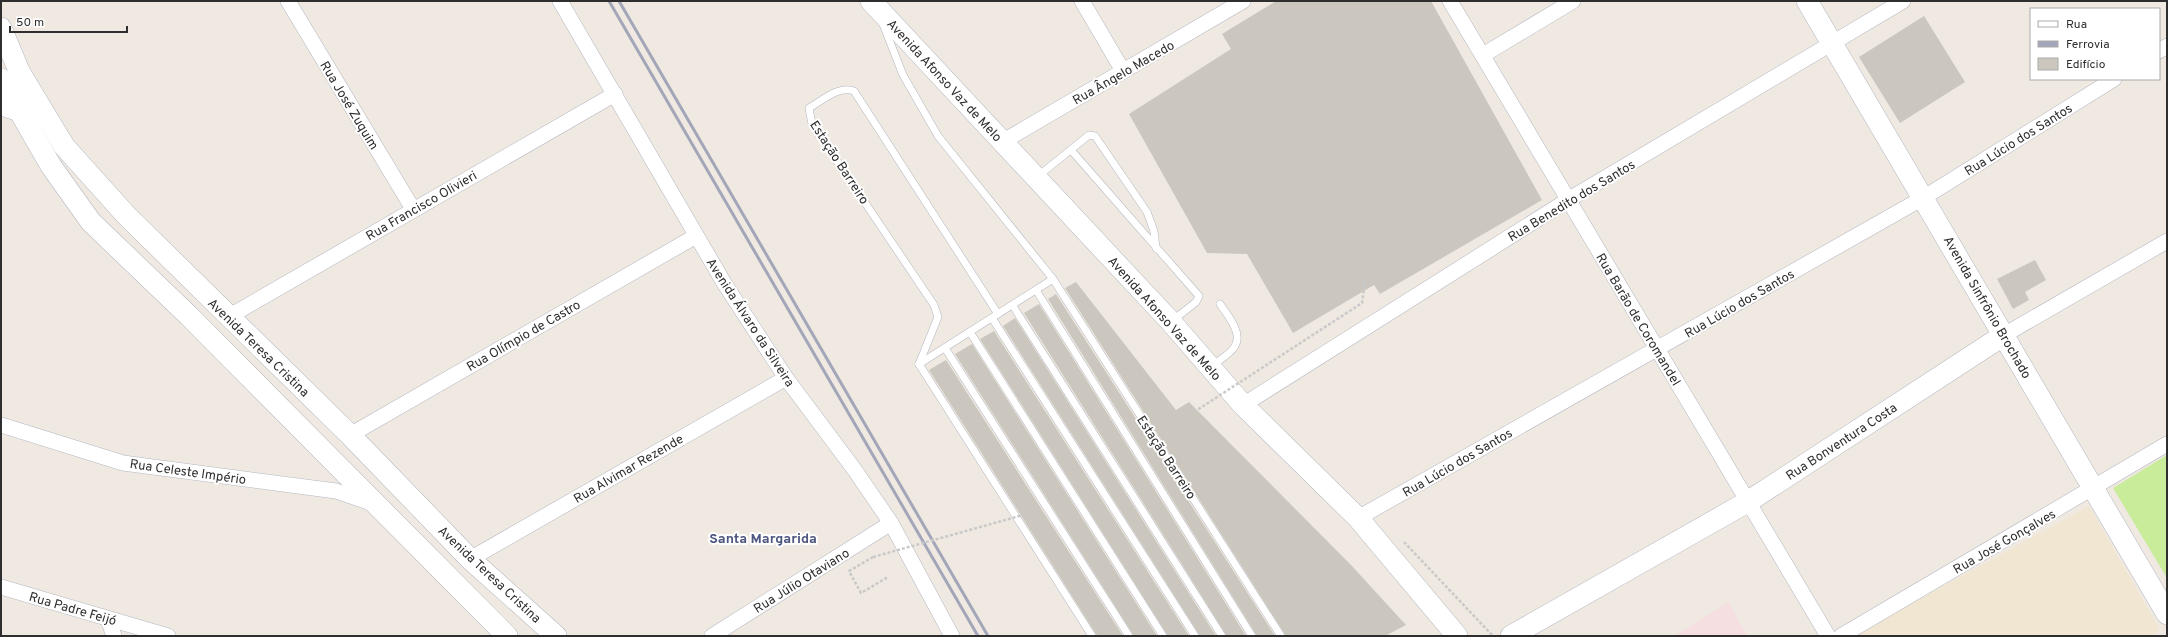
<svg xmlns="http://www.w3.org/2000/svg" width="2168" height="637" viewBox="0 0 2168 637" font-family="Overpass,sans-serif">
  <rect width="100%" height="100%" fill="#efe9e1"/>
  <path fill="#f0e6d1" d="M2089,506l71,124 -10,6h-297z"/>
  <path fill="#f5dfe0" d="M1729,602l18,34h-73z"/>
  <path fill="#c9ec9a" d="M2167,455v123l-54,-90z"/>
  <g fill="#cbc7bf">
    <path d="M1276,1h155l111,199 -162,94 -6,-9 -81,48 -46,-79 -40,-1 -78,-139 102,-65 -9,-15z"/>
    <path d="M1924,16l41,66 -65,41 -41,-66z"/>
    <path d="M2035,260l11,20 -21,12 4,8 -16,9 -16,-30z"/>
    <path d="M1076,282l100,128 13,-8 162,163 55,60 -21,11h-99l-221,-348z"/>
    <path d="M1056,294l219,342h-18l-209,-337z"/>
    <path d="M1039,304l207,332h-19l-203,-323z"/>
    <path d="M1015,318l201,318h-16l-197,-310z"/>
    <path d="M994,331l195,305h-21l-188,-297z"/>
    <path d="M972,344l185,292h-23l-179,-282z"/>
    <path d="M946,360l177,276h-25l-2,-2 -167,-264z"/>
  </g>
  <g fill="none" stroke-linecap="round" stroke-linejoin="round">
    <g stroke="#b4b7c1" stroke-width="8">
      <g id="lane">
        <path d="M883,24l20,51 35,61 115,143 228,357"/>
        <path d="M1071,150l128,146 -3,6 -24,19"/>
        <path d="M1037,177l52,-42 6,1 52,76 7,19 2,17"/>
        <path d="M1036,290l216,346"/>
        <path d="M1013,306l209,330"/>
        <path d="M992,318l203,318"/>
        <path d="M970,332l193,304"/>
        <path d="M945,348l184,288"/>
        <path d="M919,364l19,-47 -4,-12 -122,-181 -3,-16c14,-8 30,-23 45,-17l144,223"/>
        <path d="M919,364l173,272"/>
        <path d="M919,364l134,-85"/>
        <path d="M1211,366c7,-5 20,-12 24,-20 8,-14 -8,-31 -15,-42"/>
      </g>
    </g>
    <g stroke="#b4b7c1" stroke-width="16">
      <g id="street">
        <path d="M288,1l125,208"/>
        <path d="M560,1l164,282 62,95 68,91 37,54 61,113"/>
        <path d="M1082,1l41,70"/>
        <path d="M1450,1l378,635"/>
        <path d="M2159,51l8,-5"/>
        <path d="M1483,55l90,-54"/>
        <path d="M1,108l19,6"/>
        <path d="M1002,142l241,-141"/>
        <path d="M228,317l387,-223"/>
        <path d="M2004,335l163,-94"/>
        <path d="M1243,405l325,-205 335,-199"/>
        <path d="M1,425l122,38 213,28 38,13"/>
        <path d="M350,435l346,-199"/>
        <path d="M1358,518l565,-320 191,-119"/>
        <path d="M470,559l316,-181"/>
        <path d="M1,587l167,49"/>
        <path d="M108,619l6,17"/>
        <path d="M712,636l179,-113"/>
        <path d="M1841,636l326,-192"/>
      </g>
    </g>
    <g stroke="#b4b7c1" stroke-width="22">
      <g id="secondary">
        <path d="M871,1l300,321 72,83 115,113 99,118"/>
        <path d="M1807,1l360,613"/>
        <path d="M1,28l19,45 44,73 62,69 224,220 120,124 86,77"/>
        <path d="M1,79l50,87 40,56 98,94 318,320"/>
        <path d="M1511,636l238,-135 255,-166"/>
      </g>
    </g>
    <g stroke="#c9c9c9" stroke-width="2.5" stroke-dasharray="3 2" stroke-linecap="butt">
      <path d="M1404,542l89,94"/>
      <path d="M873,557l-24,14 12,22 27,-16"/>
    </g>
    <use href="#lane" stroke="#fff" stroke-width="7"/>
    <use href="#street" stroke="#fff" stroke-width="15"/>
    <use href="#secondary" stroke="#fff" stroke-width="21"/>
    <g stroke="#a3a6b8" stroke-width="3">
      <path d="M609,1l369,635"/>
      <path d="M619,1l369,635"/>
    </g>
    <g stroke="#c9c9c9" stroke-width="2.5" stroke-dasharray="3 2" stroke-linecap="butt">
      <path d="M1194,412l168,-109 3,-24"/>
      <path d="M873,557l150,-42"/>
    </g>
  </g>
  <g text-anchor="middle" stroke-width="4" stroke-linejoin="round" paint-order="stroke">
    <g font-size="13" fill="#2e2e2e" stroke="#fff">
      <text transform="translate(1123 72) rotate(-30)" y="5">Rua Ângelo Macedo</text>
      <text transform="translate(945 80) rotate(47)" y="5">Avenida Afonso Vaz de Melo</text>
      <text transform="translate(350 105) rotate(59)" y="5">Rua José Zuquim</text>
      <text transform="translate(2018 139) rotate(-32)" y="5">Rua Lúcio dos Santos</text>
      <text transform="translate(840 162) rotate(57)" y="5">Estação Barreiro</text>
      <text transform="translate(1571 200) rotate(-31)" y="5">Rua Benedito dos Santos</text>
      <text transform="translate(421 205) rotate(-30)" y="5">Rua Francisco Olivieri</text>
      <text transform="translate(1739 303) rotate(-30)" y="5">Rua Lúcio dos Santos</text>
      <text transform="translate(1988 307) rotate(60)" y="5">Avenida Sinfrônio Brochado</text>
      <text transform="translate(1165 318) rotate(48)" y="5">Avenida Afonso Vaz de Melo</text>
      <text transform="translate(1639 319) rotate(59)" y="5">Rua Barão de Coromandel</text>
      <text transform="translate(751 322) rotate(57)" y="5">Avenida Álvaro da Silveira</text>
      <text transform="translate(523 335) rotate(-30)" y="5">Rua Olímpio de Castro</text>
      <text transform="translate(259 347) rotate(44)" y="5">Avenida Teresa Cristina</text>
      <text transform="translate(1841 441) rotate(-33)" y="5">Rua Bonventura Costa</text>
      <text transform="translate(1167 457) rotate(57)" y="5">Estação Barreiro</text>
      <text transform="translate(1457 462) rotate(-30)" y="5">Rua Lúcio dos Santos</text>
      <text transform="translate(628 468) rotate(-30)" y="5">Rua Alvimar Rezende</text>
      <text transform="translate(188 471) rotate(8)" y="5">Rua Celeste Império</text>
      <text transform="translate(2004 541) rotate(-30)" y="5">Rua José Gonçalves</text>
      <text transform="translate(490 574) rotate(43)" y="5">Avenida Teresa Cristina</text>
      <text transform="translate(801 580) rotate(-32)" y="5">Rua Júlio Otaviano</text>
      <text transform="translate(73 608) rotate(16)" y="5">Rua Padre Feijó</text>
    </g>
    <g font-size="14" font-weight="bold" fill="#4d5680" stroke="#fff">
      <text x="763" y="543">Santa Margarida</text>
    </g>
  </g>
  <rect width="2168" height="637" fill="none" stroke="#2e2e2e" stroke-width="4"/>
  <rect x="2030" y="8" width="130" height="72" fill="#ffffff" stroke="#ababab"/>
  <rect x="2038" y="21" width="20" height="6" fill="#ffffff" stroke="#ababab"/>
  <text x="2066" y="28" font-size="12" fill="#2e2e2e">Rua</text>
  <rect x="2038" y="41" width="20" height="6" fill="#a3a6b8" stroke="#ababab"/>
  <text x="2066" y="48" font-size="12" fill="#2e2e2e">Ferrovia</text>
  <rect x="2038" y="58" width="20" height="12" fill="#cbc7bf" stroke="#ababab"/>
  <text x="2066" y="68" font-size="12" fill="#2e2e2e">Edifício</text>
  <path d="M10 26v6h117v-6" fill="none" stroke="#2e2e2e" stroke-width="2"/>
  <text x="16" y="26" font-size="12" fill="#2e2e2e" stroke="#ffffff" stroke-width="3" paint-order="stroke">50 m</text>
</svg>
